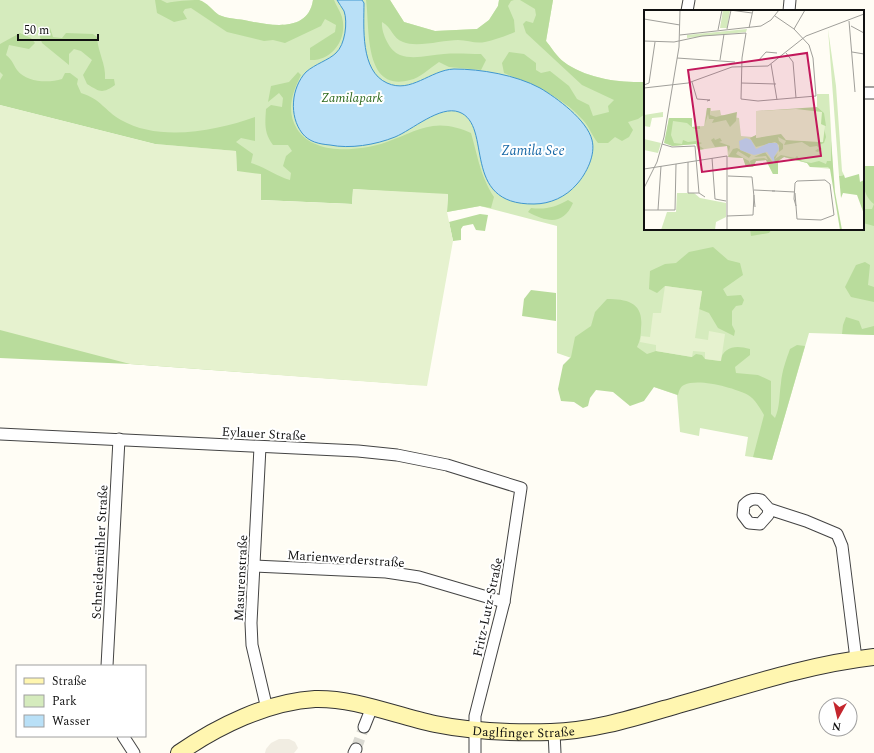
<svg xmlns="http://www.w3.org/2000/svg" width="874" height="753" viewBox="0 0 874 753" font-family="Spectral,serif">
  <rect width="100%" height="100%" fill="#fffdf5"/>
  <path fill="#d5ebbd" d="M0,0h199c7,5 13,11 20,15 7,3 17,4 25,5 24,5 64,14 69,-20h77l14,22 31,9 42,-2 12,-9 9,-14 1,-6h54l-7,41c5,6 11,16 18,21 21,16 55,21 81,20v147h218v-63h11v169l-65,-2 -37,127 -27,-4 3,-19 -48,-9 -1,8 -19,-4 -3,-37 -120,-42v-127l-77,-20 -33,6 1,-17 -95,-6 -1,15 -197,-60 -155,-39z"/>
  <g fill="#b9dc9c">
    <path d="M155,0h6l6,3c8,-2 22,-3 32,-3 8,2 14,11 20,15 7,3 17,4 25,5 24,5 64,14 69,-20h21c2,5 6,11 8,17 6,22 -10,44 -32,43v-12l25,-16 1,-7 -11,-6 -4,7 -36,17 -12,-3 -9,1 -37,-9 -36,-24 -6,1 -2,3 4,7 -13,3 -17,-9z"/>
    <path d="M366,0h24l14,22 31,9 42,-2 12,-9 9,-14 1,-6h15l-3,1 -3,5 6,14 1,12c-10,4 -20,8 -30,10 -10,2 -17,-2 -27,-2 -15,0 -41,8 -55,2 -11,-4 -11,-15 -21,-20 -1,10 7,29 18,33 13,5 30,0 44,-1 12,-1 25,0 37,0l5,6 -5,10 -32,-3 -10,-5c-9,6 -19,16 -29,18 -47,13 -40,-53 -44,-80z"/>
    <path d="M520,0h33l-7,41c5,6 11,16 18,21 21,16 55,21 81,20v32l-7,5 -10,3 5,8 -4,7 -7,4 -7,-4 -7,6h-10c-6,-7 -9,-17 -15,-23 -21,-24 -51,-35 -79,-47l-2,-10 7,-11 15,2 12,9v7l5,3 9,-2 19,15 8,13 12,6 4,11 16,-4 -1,-6 6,-6 -32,-15 -56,-52 -3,-9 3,-3 7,2 3,-8 -1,-6z"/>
    <path d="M41,28h9l3,9 9,1 4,-5 27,1 4,3c1,16 9,27 8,42h9l1,6c-13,9 -15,7 -28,-1l-4,-9 9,-15 -11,-9 -7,-2 -5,5v11l-27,-22 -3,-9z"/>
    <path d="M20,33l11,5 4,5 -6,6 -20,-4 -3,10c7,6 7,9 11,15 10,13 32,13 45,9l3,-6h5l8,6 -1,5 4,9c20,6 24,18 40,27 38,22 95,11 134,-3v24l-14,-3 -5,4 17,12 -2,9c14,4 25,13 39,17l1,-7 -8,-7 3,-10 6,-5 -4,-6h-15c-9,-12 -8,-21 -7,-36l5,-4 11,2 1,-9 -4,-5 -11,9 3,-16 18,-4 9,-10 3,3c-9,18 -15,36 -4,54 17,26 58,22 84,15 17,-5 35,-16 52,-18 13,-2 27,2 38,7 7,24 9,42 23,64l-3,11 -11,-2 -33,6 1,-17 -95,-6 -1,15 -91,-4 -24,-29 -1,-20 -81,-7 -155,-39v-25l3,-5 -3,-3v-28z"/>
    <path d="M863,166h11v60l-11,-3v-14h9l2,-5c-12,-9 -11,-24 -11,-38z"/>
    <path d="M568,200l5,3c-10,23 -26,19 -45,9l3,-4c15,2 24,-1 37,-8z"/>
    <path d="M480,214l8,1 -3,16 -9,-1 -3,-6 -10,2 -2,3v11l-8,1 -4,-19z"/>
    <path d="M750,229h22l-3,4 -18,3z"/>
    <path d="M713,247l15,13 12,3 3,12 -20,14 4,7 14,-1 3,5 -2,5 -6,1 -4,5v14l3,6 -1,5 -16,-8 -9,-15 -10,-4 3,-18 -37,-5 -8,7 -8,-4 1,-18 15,-7 11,-1 13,-11z"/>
    <path d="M865,262l5,3 -2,20 6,2v15l-23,-5 -6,-10 11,-22z"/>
    <path d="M531,290l25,3v28l-34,-5 2,-17z"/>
    <path d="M607,299c21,0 37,4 34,29 0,7 -1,13 -4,19l10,7 9,-3 36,6 4,-3 6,1 3,4 15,2c4,-15 16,-16 30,-12v6l-15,12 1,6 22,2 13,6v33l4,4c5,-11 4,-22 6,-35 1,-12 5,-23 9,-34l7,-4 8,1 -33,114 -19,-3 11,-42c-4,-7 -9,-16 -16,-20 -14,-7 -49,-17 -64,-10 -4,2 -5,6 -6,10l-24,-8 -10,14 -14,5 -17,-14 -17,-2 -6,8 -2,8 -5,2 -9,-6 -13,-1 -3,-12 5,-24 8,-8 4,-20 16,-11 4,-14z"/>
    <path d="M846,317l13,4 3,8 12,-3v9l-32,-1 1,-9z"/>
    <path d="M0,327l418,58 -288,-21 -130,-6z"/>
  </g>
  <g fill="#e6f2cf">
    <path d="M0,105l155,39 81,7 1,20 24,3v26l91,4 1,-15 95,5 -1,18 6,29 -26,145 -297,-22 -130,-34z"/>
    <path d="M665,286l37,5 -7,47 13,2 1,-9 16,3 -4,27 -16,-2v-7l-12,-1 -1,6 -36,-6v-6l-16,-3 1,-6 9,1 3,-24h8z"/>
  </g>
  <path fill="#f1ede2" d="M279,739h10l6,3 3,6 -4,5h-29l1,-4 5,-6z"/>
  <path fill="#b9e0f7" stroke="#3f96cf" d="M337,0h25l2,3c0,24 -4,68 23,80 24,11 43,-13 67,-14 27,0 62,6 86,19 17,10 47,32 52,52 4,15 -6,34 -15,44 -11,13 -27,20 -43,20 -75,1 -40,-79 -75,-92 -19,-7 -47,18 -64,25 -20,8 -45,12 -65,8 -11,-1 -21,-3 -28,-12 -13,-17 -11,-45 4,-61 9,-8 23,-12 30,-19 9,-8 12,-31 8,-42 -2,-4 -5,-7 -7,-11z"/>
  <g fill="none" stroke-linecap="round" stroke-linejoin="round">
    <path stroke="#dbdad3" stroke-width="11" stroke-dasharray="11 5.5" stroke-linecap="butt" d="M356,749l8,-22"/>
    <g stroke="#444" stroke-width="13">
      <g id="street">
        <path d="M687,11l2,-11"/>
        <path d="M789,11l1,-11"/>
        <path d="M863,93h11"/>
        <path d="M0,434l358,17 39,4 50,10 74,23 -17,114 -29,114v37"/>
        <path d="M260,447l-9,176 1,22 15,64"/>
        <path d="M769,509l-1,6 -8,9 -11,-1 -6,-8 1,-10c5,-6 10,-7 17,-5l8,9 37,12 31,13 5,12 14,113"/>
        <path d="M254,566l132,6 33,5 85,25"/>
        <path d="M107,666l12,-227"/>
        <path d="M364,727l8,-20"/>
        <path d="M554,732l1,21"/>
        <path d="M123,736l11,17"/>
        <path d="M354,753l2,-4"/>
      </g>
    </g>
    <g stroke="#333" stroke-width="18">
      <g id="secondary">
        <path id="s1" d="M179,753c39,-27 88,-51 136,-54 41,-1 81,17 120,25 39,8 77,9 116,8 38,-1 76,-12 113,-23 69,-19 139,-44 210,-52"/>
      </g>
    </g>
    <use href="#street" stroke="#fff" stroke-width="11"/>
    <use href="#secondary" stroke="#fff6b0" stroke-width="16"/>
  </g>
  <g text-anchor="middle" stroke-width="4" stroke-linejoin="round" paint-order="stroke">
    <g font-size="13" font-style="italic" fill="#2f6b1f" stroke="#fff">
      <text x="352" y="102">Zamilapark</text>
    </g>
    <g font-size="13" fill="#111" stroke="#fff">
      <text transform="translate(264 433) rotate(3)" y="5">Eylauer Straße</text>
      <text transform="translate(99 552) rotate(-87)" y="5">Schneidemühler Straße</text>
      <text transform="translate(346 558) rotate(4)" y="5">Marienwerderstraße</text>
      <text transform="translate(240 578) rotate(-87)" y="5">Masurenstraße</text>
      <text transform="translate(487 607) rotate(-78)" y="5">Fritz-Lutz-Straße</text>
      <text dy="5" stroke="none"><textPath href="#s1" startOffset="360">Daglfinger Straße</textPath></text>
    </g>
    <g font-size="14" font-style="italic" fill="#1768a6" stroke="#fff">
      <text x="533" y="155">Zamila See</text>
    </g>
  </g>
  <g transform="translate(644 10)">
    <rect width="220" height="220" fill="#fffdf5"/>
    <path d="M79,0l7,1 -3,17h-7zM103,19l-1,3 -59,6v-3zM184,19l8,57 6,85 2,4 -5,1zM173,84h12l4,75 -23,-2 -3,-4 -23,-6 -6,4v13h-5l-7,-14 -10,1 -3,6h-7l-3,-9 -15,-1 -1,-11 -29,4 -2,-6 -24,2 -5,-16 2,-12h23v9l12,-1 3,-18h4v3l9,-1 1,5 18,3 2,18 11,1 65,-26zM19,102v5l-11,1 -2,9 -6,-1v-11zM0,129l17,4 -3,10 -14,-3zM33,183h17l6,5 26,5v14l-10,5 -1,8h-54l6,-18h9z" fill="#d5ebbd"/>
    <path d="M173,97l7,6 2,13 -69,-15zM63,98h3v7l6,2 21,-5 -1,9 -6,6 -4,-7 -14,3 2,-4h-5l-1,-5 -3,10zM25,108h23v9l8,-1v3h-6l-7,-6 -14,-2 -2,14 3,8 8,1 1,-4 5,2 8,-1 6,2 -4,2 6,4 -6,1 -2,-6 -24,2 -8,-3zM180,118l2,9 -2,6 -5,2 3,4 -4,3 -3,-1 4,-3 -2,-2 -7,1 -8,-5 -18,3 2,-4 -8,-4 1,4 4,3v5l-4,3v-7l-4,-3 -19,5 -6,-9 6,-3v3l26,-5 4,7 36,2zM70,128l1,2 5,-2 2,3 -3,1 11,4 -1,6 -2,-6 -12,1 -4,-7zM187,131l4,51 7,38h-2l-10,-61 -2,-2h-18l-3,-4 -23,-6 -6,4v13h-5l-7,-14 -10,1 -3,6h-7l-3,-9 -15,-1 5,-8 4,-1 14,7 -2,3 -11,-7 -2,3 13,7 2,5 -1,-5 4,-2 10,-1 4,2 -2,-4 -12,1 11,-5 9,12v-7l4,-4 -3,6 6,-4 14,3 2,-2 5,5 9,2 8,-2 7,3 1,-3h4zM215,164l1,8 4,-2v34l-7,-19 -14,-2 -2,5 -2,-22 5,-1 1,3z" fill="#b9dc9c"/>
    <path d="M152,99l26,3 -1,12 4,2 -2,16 -37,-2 -5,-6 -25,4v-27z" fill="#e6f2cf"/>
    <path d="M102,128l5,2 5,9 13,-6h8l2,6 -5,8 1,7 -8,-12 -13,3 -14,-5 -1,-9z" fill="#b9e0f7"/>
    <path fill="none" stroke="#a09f9a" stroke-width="1" d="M86,0l22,3M0,9l36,6M205,11l6,71M207,16l13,7M105,18l4,-18M83,19l4,-19M150,19l11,-19M74,20l4,-20M36,25l81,-9 10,-6 8,-10M0,31l30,1 28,-6 44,-3 -4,25 -1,41 17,2 58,-5 -3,-38 -4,-13 -15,-16 -19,-13M208,42l12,2M142,43l7,9 3,36M33,48l58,4M76,50l4,-26M114,51l8,-9 11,1M127,54l6,36M48,72l5,17 13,1 -3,1M97,73l35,1M0,75l5,-2 6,-41M0,78l44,-5 44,-16 36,-1 38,-30 58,-22M18,134l10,3 23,-1 4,47M68,148l3,41 11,2M44,152v31h11l6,4M0,159l83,-13v74M84,166l24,1 3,30M0,178l13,-26 7,-25 15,-90 1,-37M110,180l21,1h-3M131,181l20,1M151,183l2,26 24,1 13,-5 -4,-31 -5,-4 -28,1 -2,2 -1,16 2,7M0,200h31l1,-46M14,200l3,-44M83,206l26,-1 1,-20"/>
    <path fill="#c2185b" fill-opacity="0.15" stroke="#c2185b" stroke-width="2" d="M163,43l14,103 -119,16 -14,-102z"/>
    <rect width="220" height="220" fill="none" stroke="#111" stroke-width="2"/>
  </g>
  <rect x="16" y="665" width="130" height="72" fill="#ffffff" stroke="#a0a0a0"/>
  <rect x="24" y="678" width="20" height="6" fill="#fff6b0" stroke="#a0a0a0"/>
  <text x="52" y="685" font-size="12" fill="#111111">Straße</text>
  <rect x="24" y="695" width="20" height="12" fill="#d5ebbd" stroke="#a0a0a0"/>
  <text x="52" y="705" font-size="12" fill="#111111">Park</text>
  <rect x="24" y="715" width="20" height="12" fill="#b9e0f7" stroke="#a0a0a0"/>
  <text x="52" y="725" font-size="12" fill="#111111">Wasser</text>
  <g transform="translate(838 717) rotate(188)"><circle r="19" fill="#ffffff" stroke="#a0a0a0"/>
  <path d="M0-3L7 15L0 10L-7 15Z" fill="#c4262e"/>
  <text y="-6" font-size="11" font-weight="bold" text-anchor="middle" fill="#111111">N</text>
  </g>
  <path d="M18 34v6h80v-6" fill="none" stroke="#111111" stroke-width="2"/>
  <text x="24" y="34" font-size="12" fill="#111111" stroke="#ffffff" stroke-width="3" paint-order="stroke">50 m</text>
</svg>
